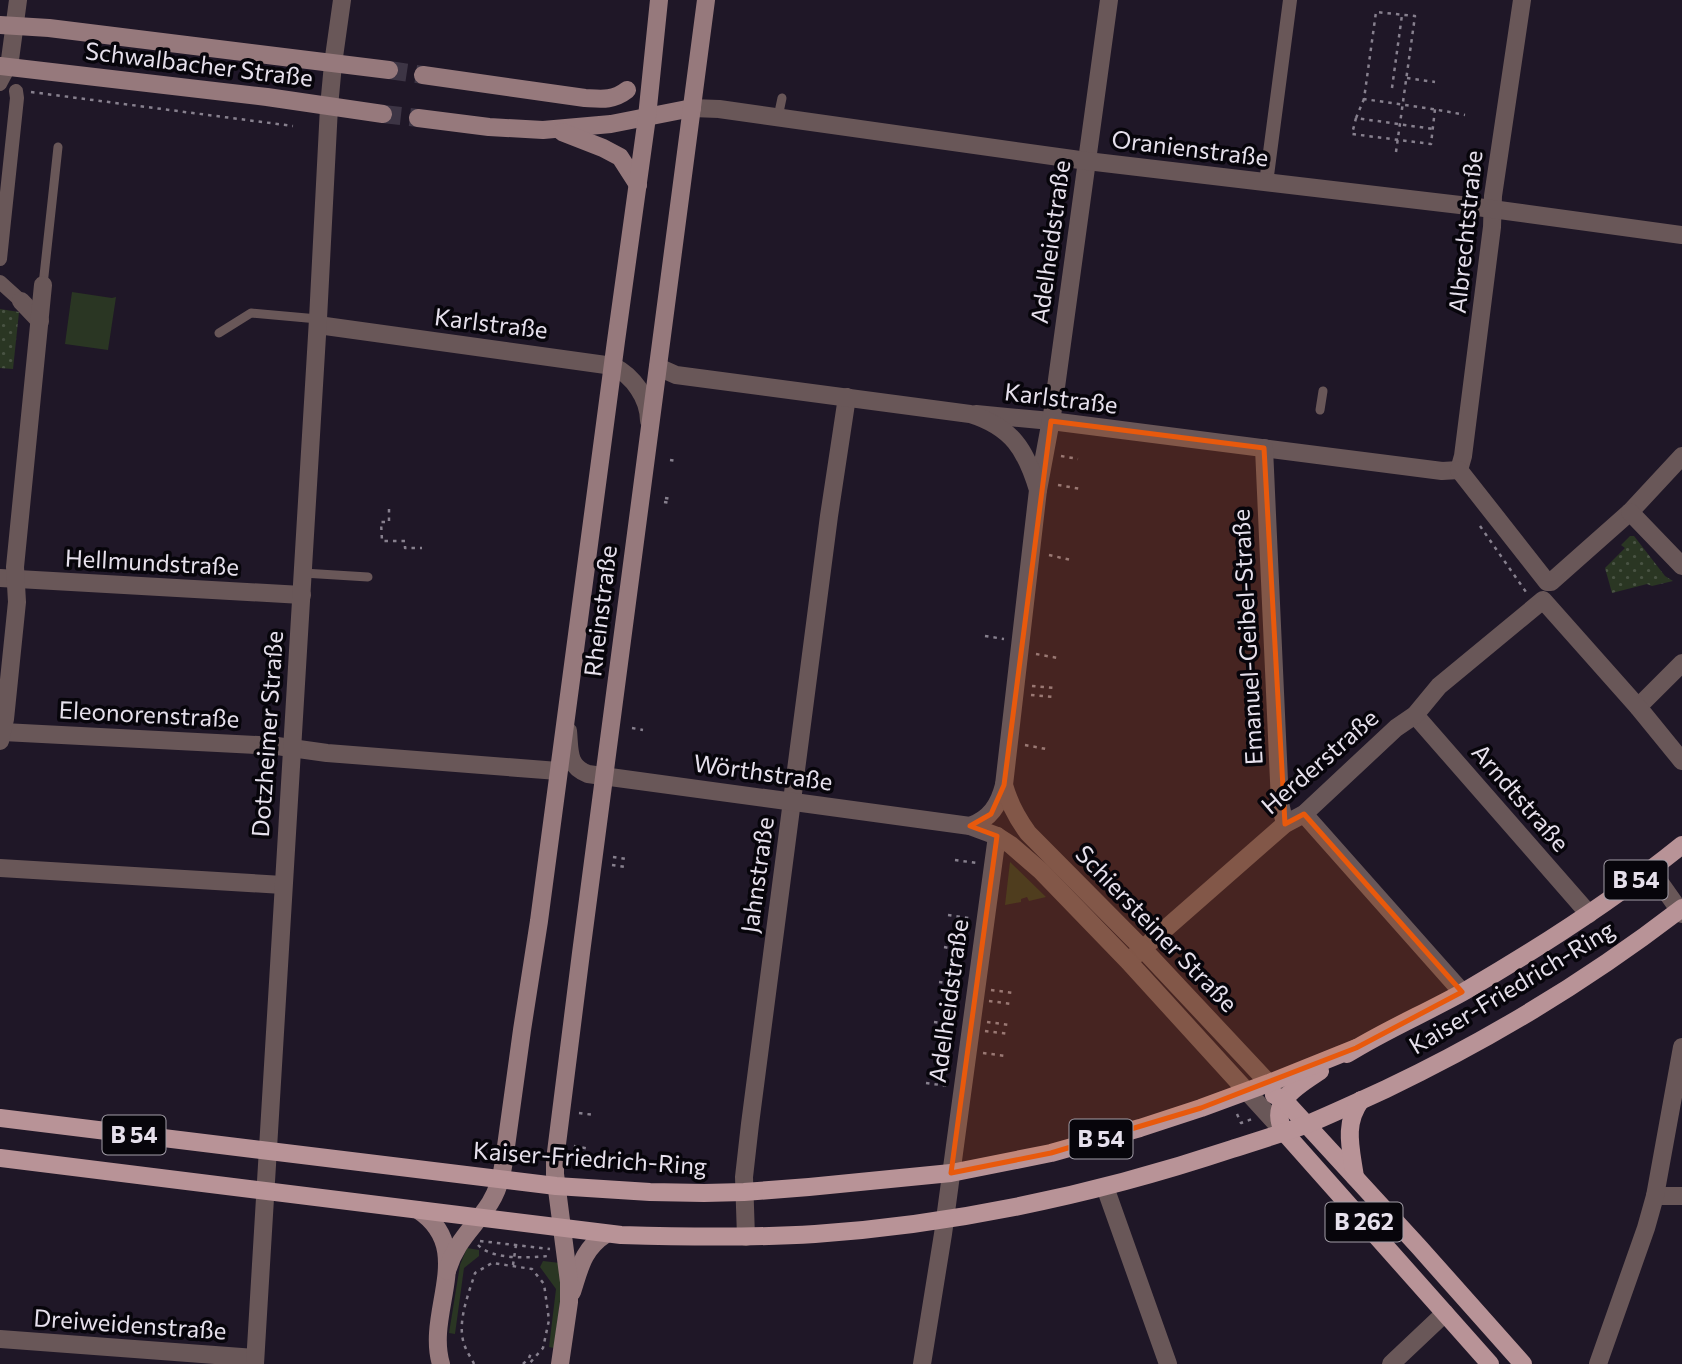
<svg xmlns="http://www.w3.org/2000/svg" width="1682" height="1364" viewBox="0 0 1682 1364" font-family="Commissioner,sans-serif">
  <defs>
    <pattern id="park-dots" width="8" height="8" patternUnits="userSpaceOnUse" patternTransform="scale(1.75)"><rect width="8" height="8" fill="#2a3623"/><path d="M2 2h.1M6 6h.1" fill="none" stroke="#495343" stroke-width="1.8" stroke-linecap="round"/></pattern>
  </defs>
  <rect width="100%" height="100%" fill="#1f1727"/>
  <g fill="#2a3623">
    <path d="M72,292l40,6 4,-1 -8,53 -43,-6z"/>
    <path d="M1010,862l36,35 -17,4 -2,-4 -6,2v3l-16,3z"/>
    <path d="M467,1248l12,2v6l-15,12 -9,66 -6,-1 11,-68z"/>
    <path d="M543,1261l17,2 2,22 -8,63 -5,-1 7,-58 -16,-22z"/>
  </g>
  <g fill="url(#park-dots)">
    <path d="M0,309l19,3 -6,57 -13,-1z"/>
    <path d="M1630,536h4l31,40 8,5 -21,5 -5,-2 -35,9 -7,-25 20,-20 -4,-3z"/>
  </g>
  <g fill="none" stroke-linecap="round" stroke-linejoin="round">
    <g stroke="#3d3545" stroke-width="18" stroke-dasharray="18 9" stroke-linecap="butt">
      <path d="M389,70l34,5"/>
      <path d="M383,114l35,4"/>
    </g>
    <g stroke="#87808e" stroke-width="2.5" stroke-dasharray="3.5 5" stroke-linecap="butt">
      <path d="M1407,78l28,4"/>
      <path d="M1392,88l10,-73"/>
      <path d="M31,92l262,34"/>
      <path d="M1364,99l-8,19 77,11"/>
      <path d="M1356,118l-4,16 79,10 4,-35"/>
      <path d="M1396,152l19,-136 -39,-4 -12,87c33,5 67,9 101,16"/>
      <path d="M1061,456l17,3"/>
      <path d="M670,460l7,1"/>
      <path d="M1058,485l23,4"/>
      <path d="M665,498l7,1"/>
      <path d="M664,502l8,1"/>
      <path d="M389,509v13h-8l1,19h23v7h17"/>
      <path d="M1480,526l46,66"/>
      <path d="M1049,555l22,5"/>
      <path d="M985,636l19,3"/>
      <path d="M1036,654l22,4"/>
      <path d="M1032,686l22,2"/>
      <path d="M1031,695l22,2"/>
      <path d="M632,728l11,2"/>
      <path d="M1025,745l21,4"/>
      <path d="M613,857l13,2"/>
      <path d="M955,860l22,3"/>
      <path d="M612,865l13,2"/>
      <path d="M948,915l21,3"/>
      <path d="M944,947l21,4"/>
      <path d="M939,982l22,3"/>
      <path d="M991,990l23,3"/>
      <path d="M989,1001l23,3"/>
      <path d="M934,1022l22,3"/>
      <path d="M987,1022l23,3"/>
      <path d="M985,1031l24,3"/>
      <path d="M983,1053l23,3"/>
      <path d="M926,1083l22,3"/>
      <path d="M579,1113l15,2"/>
      <path d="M1237,1114l4,9 11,-4"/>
      <path d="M574,1146l16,3"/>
      <path d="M480,1241l70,8"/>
      <path d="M478,1245c14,15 51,13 70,11"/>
      <path d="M513,1265l3,-20"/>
      <path d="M474,1364c-2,-5 -6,-10 -8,-15 -11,-23 2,-53 9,-76l17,-10 40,6 12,15 5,36 -6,28 -14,16"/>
      <path d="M523,1364l6,-6 2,-5 -3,-1"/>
    </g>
    <g stroke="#695758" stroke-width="9">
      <path d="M778,117l4,-19"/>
      <path d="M43,285l15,-138"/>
      <path d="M219,333l32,-20 67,6"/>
      <path d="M1320,410l3,-19"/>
      <path d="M303,573l65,4"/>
    </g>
    <g stroke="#695758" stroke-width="14">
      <path d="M0,84l9,-17"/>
      <path d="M1266,183l24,-183"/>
      <path d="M0,259l17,-161 -1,-7"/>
      <path d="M0,282l21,19"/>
    </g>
    <g stroke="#695758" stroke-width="18">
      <path d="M333,64l9,-64"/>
      <path d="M9,67l9,-67"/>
      <path d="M21,301l19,20"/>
      <path d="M318,325l295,41c20,10 36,32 36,55"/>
      <path d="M976,414l75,7 391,50 17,-1"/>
      <path d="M1264,448l16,355 5,21"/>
      <path d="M1459,470l4,-14 29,-229 1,-31 29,-196"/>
      <path d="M1459,470l88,112h4l79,-70 52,-56"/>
      <path d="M1038,490l15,-81 56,-409"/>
      <path d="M1630,512l52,54"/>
      <path d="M0,578l302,17"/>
      <path d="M1638,707l44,-44"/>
      <path d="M1415,715l174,199"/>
      <path d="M3,732l274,14 50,7 231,18"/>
      <path d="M0,741l5,-22 12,-117 -2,-35 28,-282"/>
      <path d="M1304,814l158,178"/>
      <path d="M970,826c20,-7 29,-21 34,-41"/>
      <path d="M0,868l283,17"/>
      <path d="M1651,870l31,44"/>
      <path d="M1131,959l154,-135 19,-10 92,-86 19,-13 24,-29 104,-86 95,107 44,54"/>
      <path d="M1105,1187l63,177"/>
      <path d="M1655,1196h27"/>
      <path d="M746,1237l-2,-60 6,-53 79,-608 18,-119"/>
      <path d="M0,1339l255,19"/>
      <path d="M922,1364l21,-130 54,-398"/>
      <path d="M1391,1364l54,-51"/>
      <path d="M1598,1364l48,-136 9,-32 27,-149"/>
    </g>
    <g stroke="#695758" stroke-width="18">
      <path d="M692,108l27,1 368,52 390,46 205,28"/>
      <path d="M658,367l18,8 294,39c42,13 56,36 68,76l-34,295c5,18 13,33 24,48l114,115 137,146"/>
      <path d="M568,731c2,20 -1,35 20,43l382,52 27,10 14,9 30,26 87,90 156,171"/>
      <path d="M255,1364l63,-1045 11,-212 4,-43"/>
    </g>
    <g stroke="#96797c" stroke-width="18">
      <path d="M0,25l49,3 340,42"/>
      <path d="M0,66l267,31 116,17"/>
      <path d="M423,75l162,23c16,1 28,3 42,-8"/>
      <path d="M418,118l71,9 54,3 68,-6 81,-16"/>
      <path d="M562,132l41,16 17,9 18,28"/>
      <path d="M418,1210c59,39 7,101 23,154"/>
      <path d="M447,1271c9,-31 27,-43 43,-68 8,-13 12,-27 14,-42l18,-131 17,-109 77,-580 31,-224 12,-117"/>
      <path d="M572,1292c8,-25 11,-43 34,-58"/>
      <path d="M560,1364l9,-62v-20l-14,-108v-14l26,-207 125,-953"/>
    </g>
    <g stroke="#b89397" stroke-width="18">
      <path d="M1347,1054c38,-24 79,-41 118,-63 76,-44 149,-91 217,-146"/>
      <path d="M1320,1071c-21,14 -53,31 -36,61l206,232"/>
      <path d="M1274,1095l10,5 135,147 104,117"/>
      <path d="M0,1118l556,68 94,6 54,1 40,-1 65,-5 142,-14 100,-20 89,-25 61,-20 68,-25 87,-35"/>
      <path d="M0,1158l621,77c65,2 129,3 194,-1 142,-10 282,-40 417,-85 25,-8 51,-16 76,-25 26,-11 52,-23 78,-35 105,-50 204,-110 296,-181"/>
      <path d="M1355,1177c-4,-28 -12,-53 6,-77"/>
    </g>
  </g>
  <path fill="#e8590c" fill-opacity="0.2" stroke="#e8590c" stroke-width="5" stroke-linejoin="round" d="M1051,421l213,27 21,376 19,-10 158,178 -106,56 -155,60 -150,45 -100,20 46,-337 -27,-10 21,-12 13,-29z"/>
  <g text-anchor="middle" stroke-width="7" stroke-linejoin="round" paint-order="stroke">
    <g fill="#07050b" stroke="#a39ea8" stroke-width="2">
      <rect x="1604.5" y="860.5" width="63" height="39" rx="5"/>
      <rect x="102.5" y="1115.5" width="63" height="39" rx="5"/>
      <rect x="1069.5" y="1119.5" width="63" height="39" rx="5"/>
      <rect x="1325.5" y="1202.5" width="77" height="39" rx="5"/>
    </g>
    <g font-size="23" font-weight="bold" fill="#e6e0ec">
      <text x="1636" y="888">B 54</text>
      <text x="134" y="1143">B 54</text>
      <text x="1101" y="1147">B 54</text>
      <text x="1364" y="1230">B 262</text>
    </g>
    <g font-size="24" fill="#e6e0ec" stroke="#07050b">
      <text transform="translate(199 65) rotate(7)" y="8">Schwalbacher Straße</text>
      <text transform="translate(1190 149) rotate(7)" y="8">Oranienstraße</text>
      <text transform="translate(1466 232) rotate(-84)" y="8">Albrechtstraße</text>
      <text transform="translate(1051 242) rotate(-82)" y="8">Adelheidstraße</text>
      <text transform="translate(491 324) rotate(7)" y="8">Karlstraße</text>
      <text transform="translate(1061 399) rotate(7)" y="8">Karlstraße</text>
      <text transform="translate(152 563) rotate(3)" y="8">Hellmundstraße</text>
      <text transform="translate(601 611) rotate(-83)" y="8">Rheinstraße</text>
      <text transform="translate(1248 637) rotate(-93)" y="8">Emanuel-Geibel-Straße</text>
      <text transform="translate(149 715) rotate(3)" y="8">Eleonorenstraße</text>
      <text transform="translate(268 734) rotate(-86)" y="8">Dotzheimer Straße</text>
      <text transform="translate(1320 762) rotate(-41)" y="8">Herderstraße</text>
      <text transform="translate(763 773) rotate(8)" y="8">Wörthstraße</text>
      <text transform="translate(1520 798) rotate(49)" y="8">Arndtstraße</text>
      <text transform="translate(758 875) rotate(-82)" y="8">Jahnstraße</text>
      <text transform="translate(1156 929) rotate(46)" y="8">Schiersteiner Straße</text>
      <text transform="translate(1512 988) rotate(-31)" y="8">Kaiser-Friedrich-Ring</text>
      <text transform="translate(949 1001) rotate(-82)" y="8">Adelheidstraße</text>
      <text transform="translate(590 1159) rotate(4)" y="8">Kaiser-Friedrich-Ring</text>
      <text transform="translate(130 1325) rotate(4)" y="8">Dreiweidenstraße</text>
    </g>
  </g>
</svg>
